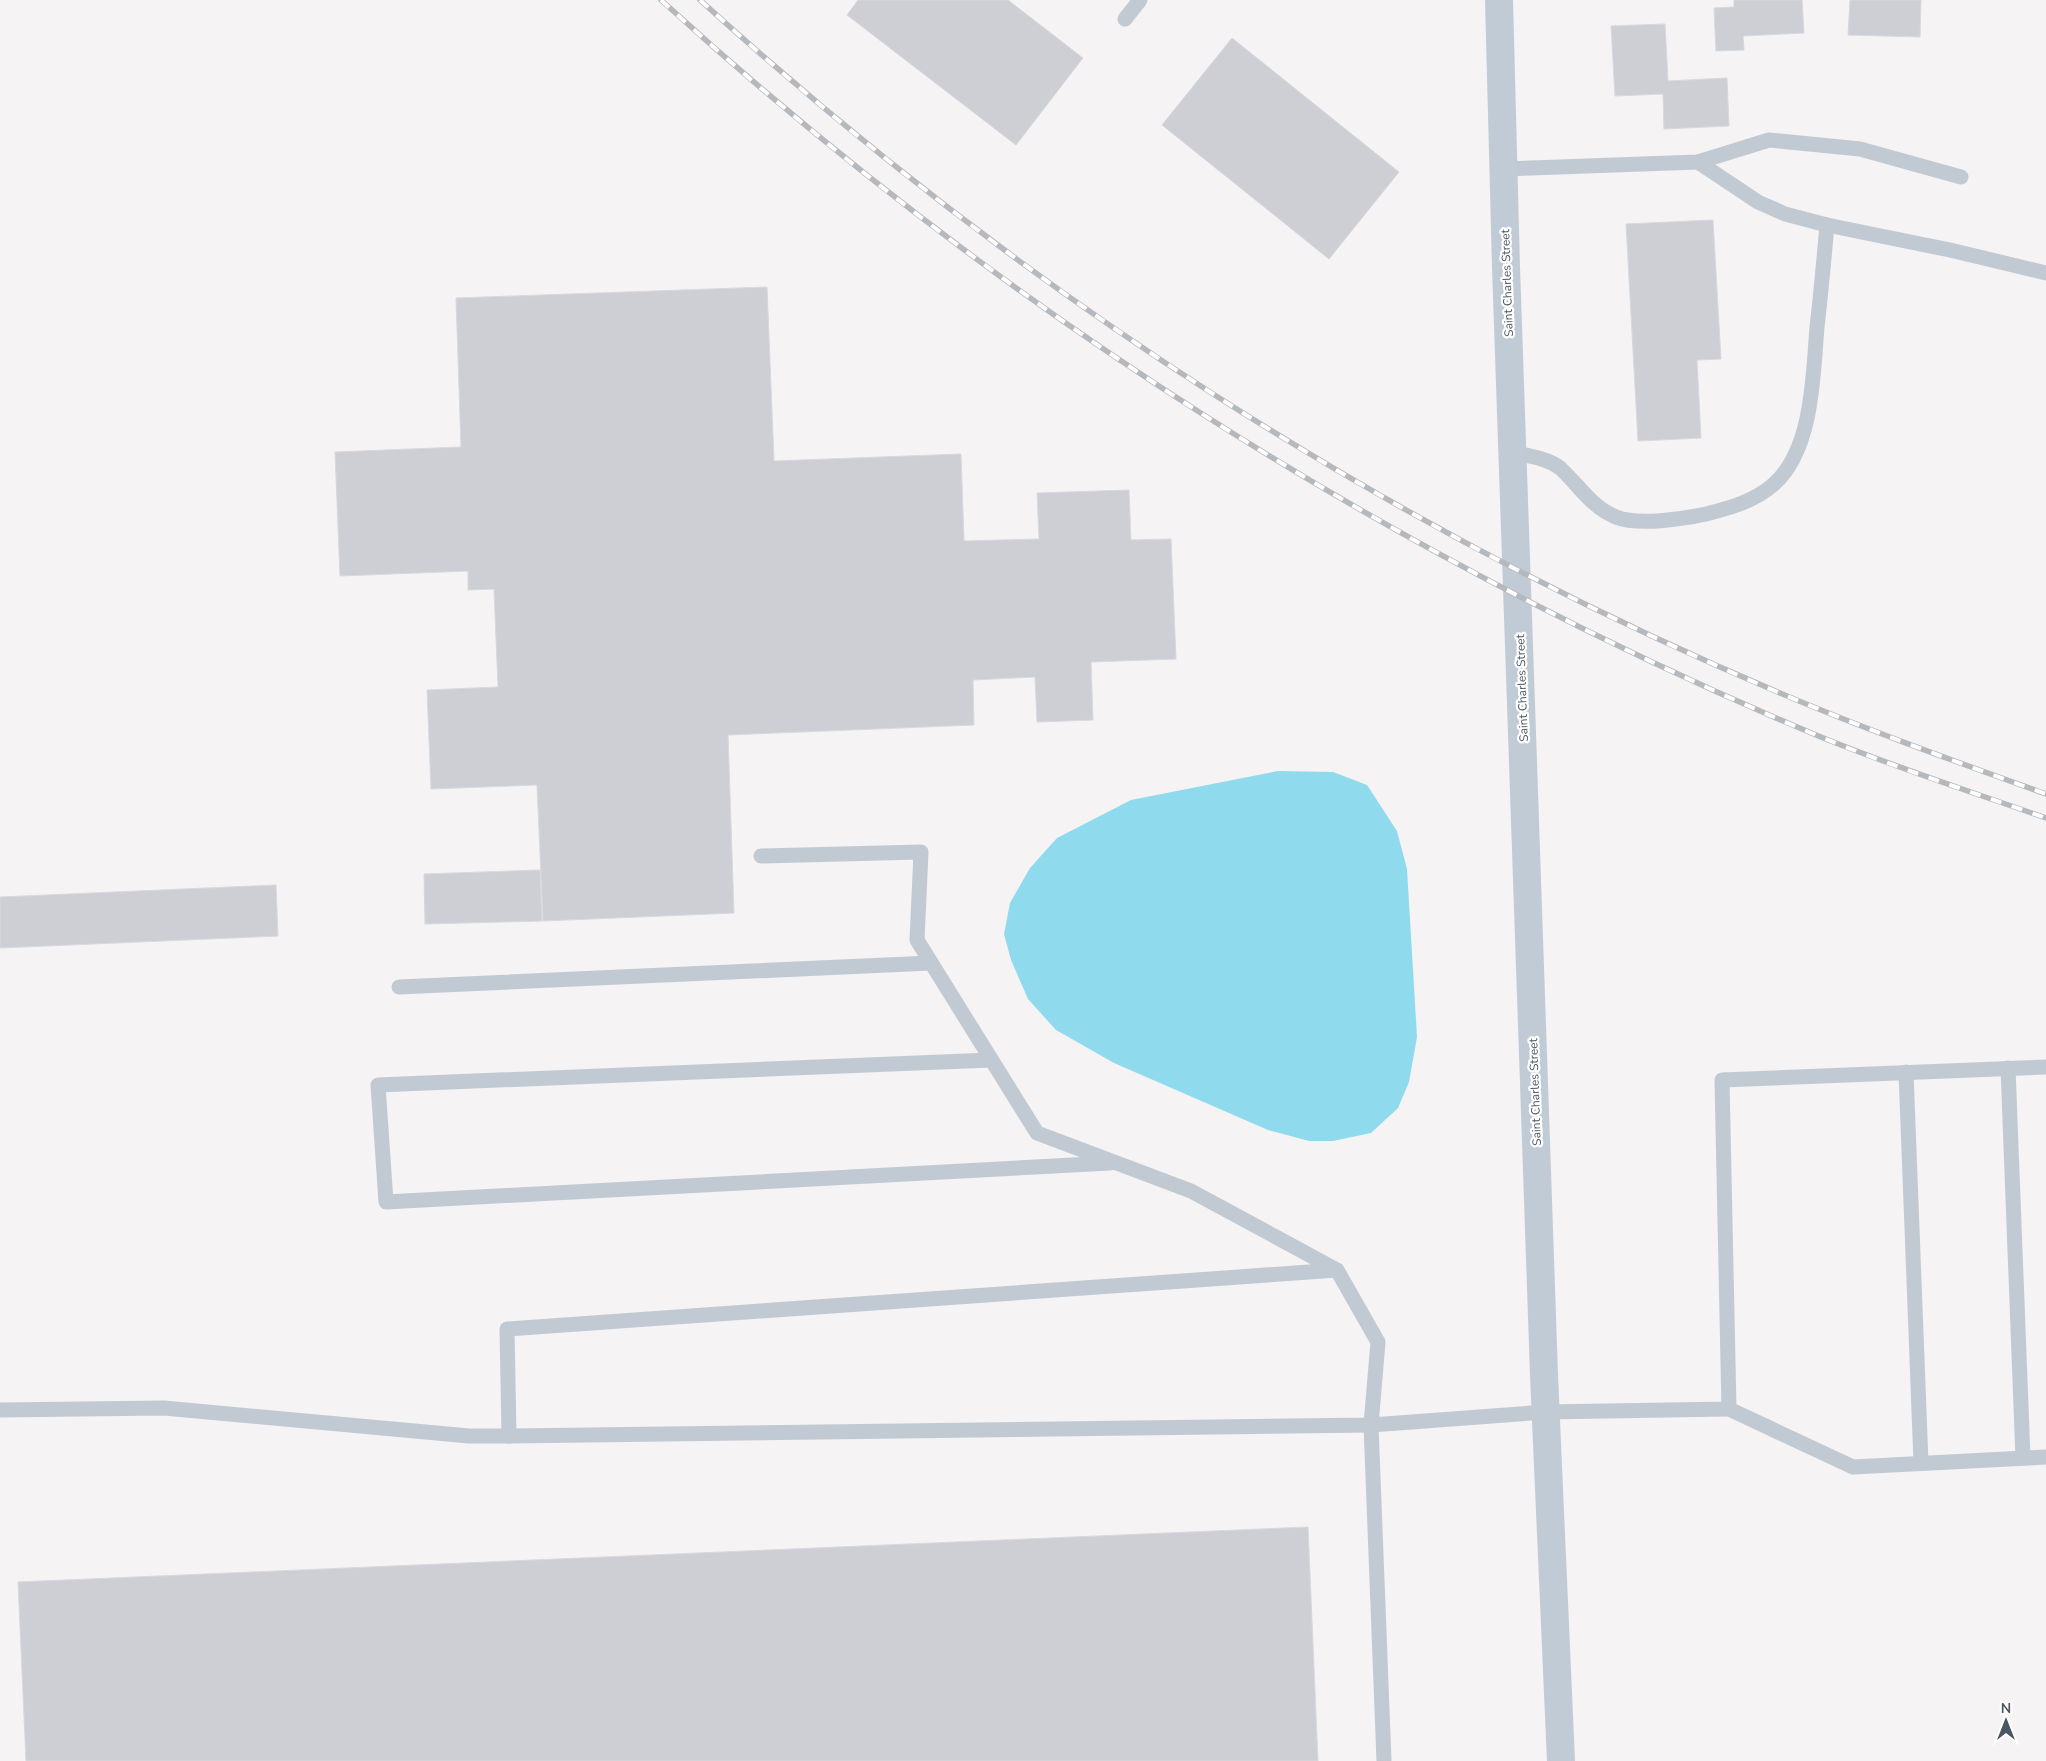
<svg xmlns="http://www.w3.org/2000/svg" width="2046" height="1761" viewBox="0 0 2046 1761" font-family="'Nunito Sans',sans-serif">
  <rect width="100%" height="100%" fill="#f5f3f3"/>
  <path fill="#90daee" d="M1278,771l55,1 34,13 30,46 10,38 10,168 -8,45 -11,26 -27,25 -38,8h-24l-41,-11 -154,-67 -58,-33 -28,-31 -17,-39 -7,-26 6,-31 20,-35 27,-30 74,-38z"/>
  <g fill="#cdcfd5" stroke="#d7d9de">
    <path d="M858,0h150l75,58 -67,87 -169,-130z"/>
    <path d="M1734,0h68l2,33 -61,3 1,14 -28,1 -2,-43 20,-1z"/>
    <path d="M1850,0h71l-1,37 -72,-2z"/>
    <path d="M1665,24l3,57 59,-3 2,48 -65,3 -1,-35 -48,2 -4,-70z"/>
    <path d="M1232,38l167,134 -70,87 -167,-134z"/>
    <path d="M1713,220l8,139 -24,1 4,78 -63,3 -12,-217z"/>
    <path d="M767,287l7,174 187,-7 3,87 75,-2 -2,-46 92,-3 2,50 40,-1 5,120 -85,3 2,58 -56,2 -2,-45 -62,3 1,45 -246,10 6,178 -191,8 -6,-136 -106,4 -4,-99 71,-3 -4,-98 -26,1v-19l-128,5 -5,-124 126,-5 -5,-149z"/>
    <path d="M540,870l2,51 -117,3 -1,-50z"/>
    <path d="M276,885l2,51 -278,12v-51z"/>
    <path d="M1308,1527l10,234h-1292l-8,-179z"/>
  </g>
  <g fill="none" stroke-linecap="round" stroke-linejoin="round">
    <g stroke="#c1cad2" stroke-width="15">
      <path d="M1125,19l15,-19"/>
      <path d="M1698,162l60,40 27,12 42,11"/>
      <path d="M1503,169l195,-7 71,-22 91,9 101,28"/>
      <path d="M1513,453c16,3 34,5 47,15 19,17 31,39 56,49 22,9 67,2 90,-3 24,-6 49,-13 68,-30 39,-35 39,-109 43,-157 4,-34 7,-68 10,-102l123,25 96,23"/>
      <path d="M761,856l160,-4 -4,88 120,193 154,58 146,79 41,72 -7,83 -862,11 -2,-107 830,-59"/>
      <path d="M399,987l532,-24"/>
      <path d="M991,1060l-613,25 8,117 724,-39"/>
      <path d="M2008,1068l15,390"/>
      <path d="M1906,1072l15,391"/>
      <path d="M1729,1409l124,58 193,-10"/>
      <path d="M0,1410l164,-2 305,28h40"/>
      <path d="M1384,1761l-13,-336 174,-13 184,-3 -7,-329 324,-13"/>
    </g>
    <path stroke="#c1cbd6" stroke-width="28" d="M1499,0l7,267 38,1108 17,386"/>
    <g stroke="#b5b8bd" stroke-width="5.5">
      <g id="rail">
        <path d="M661,0c340,310 731,557 1155,735 75,31 153,56 230,83"/>
        <path d="M700,0c318,289 683,526 1080,693 87,37 177,69 266,101"/>
      </g>
    </g>
    <use href="#rail" stroke="#fff" stroke-width="4" stroke-dasharray="11" stroke-linecap="butt"/>
  </g>
  <g text-anchor="middle" stroke-width="4.5" stroke-linejoin="round" paint-order="stroke">
    <g font-size="12" fill="#4a5661" stroke="#fff">
      <text transform="translate(1507 283) rotate(-92)" y="4">Saint Charles Street</text>
      <text transform="translate(1522 688) rotate(-92)" y="4">Saint Charles Street</text>
      <text transform="translate(1535 1092) rotate(-92)" y="4">Saint Charles Street</text>
    </g>
  </g>
  <g transform="translate(2006 1721)" stroke="#ffffff" stroke-width="4" paint-order="stroke">
  <path d="M0-4L9 19L0 12L-9 19Z" fill="#4a5661"/>
  <text y="-8" font-size="14" font-weight="bold" text-anchor="middle" fill="#4a5661">N</text>
  </g>
</svg>
